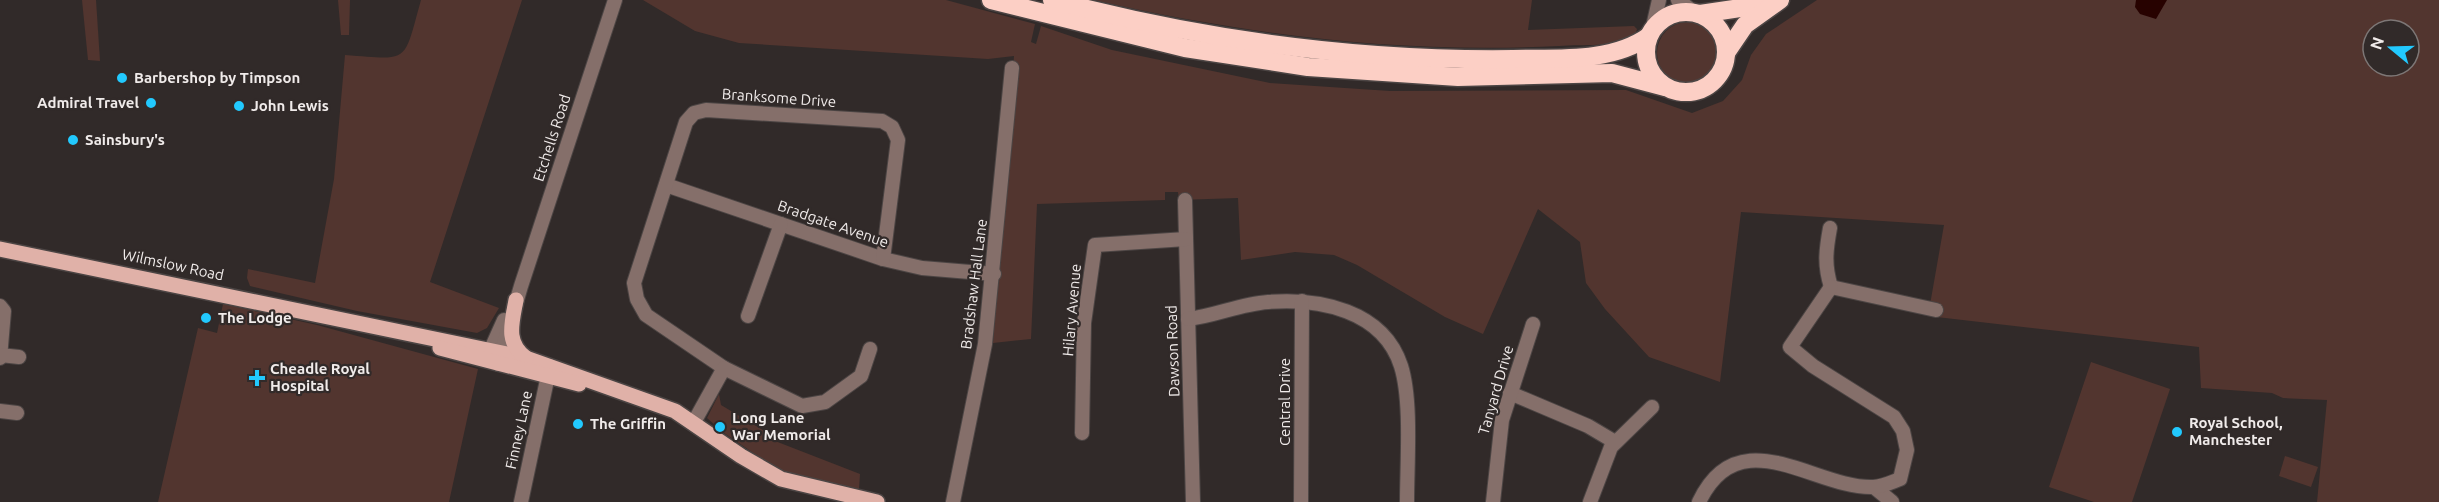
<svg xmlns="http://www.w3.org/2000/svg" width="2439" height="502" viewBox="0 0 2439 502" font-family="Ubuntu,sans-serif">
  <rect width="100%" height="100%" fill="#312a29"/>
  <g fill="#52352f" fill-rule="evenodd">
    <path d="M82,0h14l4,61 -12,-1z"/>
    <path d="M338,0h12l-1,35h-8z"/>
    <path d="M421,0h101l-92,282 69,26 -12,20 -10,5 -120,-22 -107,-25 -3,-8 1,-9 67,14 19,-104 11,-124c66,5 58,9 76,-55z"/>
    <path d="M643,0h303l89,24 -4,18 5,2 5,-18 71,24 158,33 120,8 236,-1 66,23 31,-12 19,-21 9,-25 15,-21 51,-34h622v502h-122l10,-102 -44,-2 -11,-5 -71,-5 -2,-41 -271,-31 16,-91 -203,-13 -21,170 -71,-25 -44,-48 -19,-26 -6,-41 -42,-33 -55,125 -38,-17 -88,-52 -23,-10 -39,-3 -54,8 -3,-62 -59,2 -1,-8h-13v8l-128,4 -6,135 -38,4 21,-287 -26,3 -249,-16 -44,-12zM2373,30h36v36h-36z"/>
    <path d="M1094,0h438l-4,30 106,-4 3,3 -2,6c-23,13 -51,9 -76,11 -158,8 -311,-11 -465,-46z"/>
    <circle cx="1688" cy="53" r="31"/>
    <path d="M223,304l94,21 161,44 -29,133h-291l40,-174 19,5z"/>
    <path d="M2091,362l79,27 -38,113h-38l-45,-15z"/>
    <path d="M719,394l2,11 55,33 -1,3 85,33 -1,15 -66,-14 -19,-8 -50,-34 -17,-15z"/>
    <path d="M2285,456l33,11 -7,20 -32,-11z"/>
  </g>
  <path fill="#270200" d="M2136,0h31l-11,19 -16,-5 -5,-7z"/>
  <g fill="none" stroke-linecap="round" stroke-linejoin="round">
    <g stroke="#4c4544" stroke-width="16">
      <g id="minor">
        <path d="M1678,0l17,13"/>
        <path d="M1652,31l7,-31"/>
        <path d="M666,185l217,74 39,9 72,6"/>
        <path d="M1185,200l8,302"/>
        <path d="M1830,228c-4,22 -6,37 1,59"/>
        <path d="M1831,287l105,23"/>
        <path d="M0,306l4,5 -4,47"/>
        <path d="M748,316l33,-92"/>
        <path d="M1188,319c27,-3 52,-15 80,-17 51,-4 115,8 133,64 11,35 6,97 6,136"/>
        <path d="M0,355l19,2"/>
        <path d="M486,360l18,-40"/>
        <path d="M498,364l23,-78 94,-286"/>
        <path d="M724,368l-78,-53 -9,-16 -3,-16 52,-161 8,-9 12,-3 176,11 10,6 6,13 -15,119"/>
        <path d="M1510,393l78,33 27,16"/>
        <path d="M0,411l17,2"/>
        <path d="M694,422l30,-54 78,38 23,-4 36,-26 9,-27"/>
        <path d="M1082,433l2,-110 11,-78 91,-6"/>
        <path d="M1874,487l18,15"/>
        <path d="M521,502l29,-136"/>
        <path d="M953,502l32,-158 27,-276"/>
        <path d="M1301,502l1,-201"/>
        <path d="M1493,502l9,-82 31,-96"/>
        <path d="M1590,502l21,-55 41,-40"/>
        <path d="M1699,502c40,-85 116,-13 174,-15 9,0 19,-5 27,-8l7,-29 -4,-19 -9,-14 -81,-51 -23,-19 41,-60"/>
      </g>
    </g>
    <g stroke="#4c4544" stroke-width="18">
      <g id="major">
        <path d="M0,249l526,109 149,53 66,45 40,23 96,23"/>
        <path d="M516,300c-4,23 -11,42 10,58"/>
        <path d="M440,348l139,36"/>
      </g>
    </g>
    <g stroke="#4c4544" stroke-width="21">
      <g id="highway">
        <path d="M991,0l194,48 123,19 150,10 154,-4 53,14"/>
        <path d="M1052,0c151,40 305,61 461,59 45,-1 98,4 136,-23"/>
        <circle cx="1686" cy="52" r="40"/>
        <path d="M1700,14l40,-6 17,-8"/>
        <path d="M1726,53l19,-28 35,-25"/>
      </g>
    </g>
    <use href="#minor" stroke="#856f6a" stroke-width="14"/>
    <use href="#major" stroke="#e0b1a8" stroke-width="15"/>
    <use href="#highway" stroke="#fccfc5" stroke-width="18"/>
  </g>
  <g fill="#22c9fe" stroke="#312a29" stroke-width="2">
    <circle cx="122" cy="78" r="6"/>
    <circle cx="151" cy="103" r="6"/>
    <circle cx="239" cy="106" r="6"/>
    <circle cx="73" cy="140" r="6"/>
    <circle cx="206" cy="318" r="6"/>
    <path d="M254 369h6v6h6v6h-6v6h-6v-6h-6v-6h6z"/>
    <circle cx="578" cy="424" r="6"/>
    <circle cx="720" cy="427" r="6"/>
    <circle cx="2177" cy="432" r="6"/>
  </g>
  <g text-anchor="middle" stroke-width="4.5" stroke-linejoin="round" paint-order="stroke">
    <g font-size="15" font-weight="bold" fill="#f0ebea" stroke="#312a29" text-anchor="start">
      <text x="134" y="83">Barbershop by Timpson</text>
      <text x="139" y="108" text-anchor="end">Admiral Travel</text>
      <text x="251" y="111">John Lewis</text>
      <text x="85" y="145">Sainsbury's</text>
      <text x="218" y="323">The Lodge</text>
      <text x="270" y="374">Cheadle Royal<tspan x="270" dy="17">Hospital</tspan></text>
      <text x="732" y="423">Long Lane<tspan x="732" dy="17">War Memorial</tspan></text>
      <text x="2189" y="428">Royal School,<tspan x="2189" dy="17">Manchester</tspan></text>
      <text x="590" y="429">The Griffin</text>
    </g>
    <g font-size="15" fill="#f0ebea" stroke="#312a29">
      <text transform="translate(779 98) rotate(4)" y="5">Branksome Drive</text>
      <text transform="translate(552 138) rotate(-72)" y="5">Etchells Road</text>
      <text transform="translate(833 224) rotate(19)" y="5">Bradgate Avenue</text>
      <text transform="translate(173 265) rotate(12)" y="5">Wilmslow Road</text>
      <text transform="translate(974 284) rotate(-83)" y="5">Bradshaw Hall Lane</text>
      <text transform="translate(1072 310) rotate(-85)" y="5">Hilary Avenue</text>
      <text transform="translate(1173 351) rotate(-92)" y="5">Dawson Road</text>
      <text transform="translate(1496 390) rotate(-74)" y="5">Tanyard Drive</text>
      <text transform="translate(1285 402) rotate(-90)" y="5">Central Drive</text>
      <text transform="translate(519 430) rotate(-78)" y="5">Finney Lane</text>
    </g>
  </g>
  <g transform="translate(2391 48) rotate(289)"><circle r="28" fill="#312a29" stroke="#7d7776" stroke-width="1.5"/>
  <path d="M0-4.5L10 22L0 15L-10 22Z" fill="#22c9fe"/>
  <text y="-9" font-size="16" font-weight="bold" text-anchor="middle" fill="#f0ebea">N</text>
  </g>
</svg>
